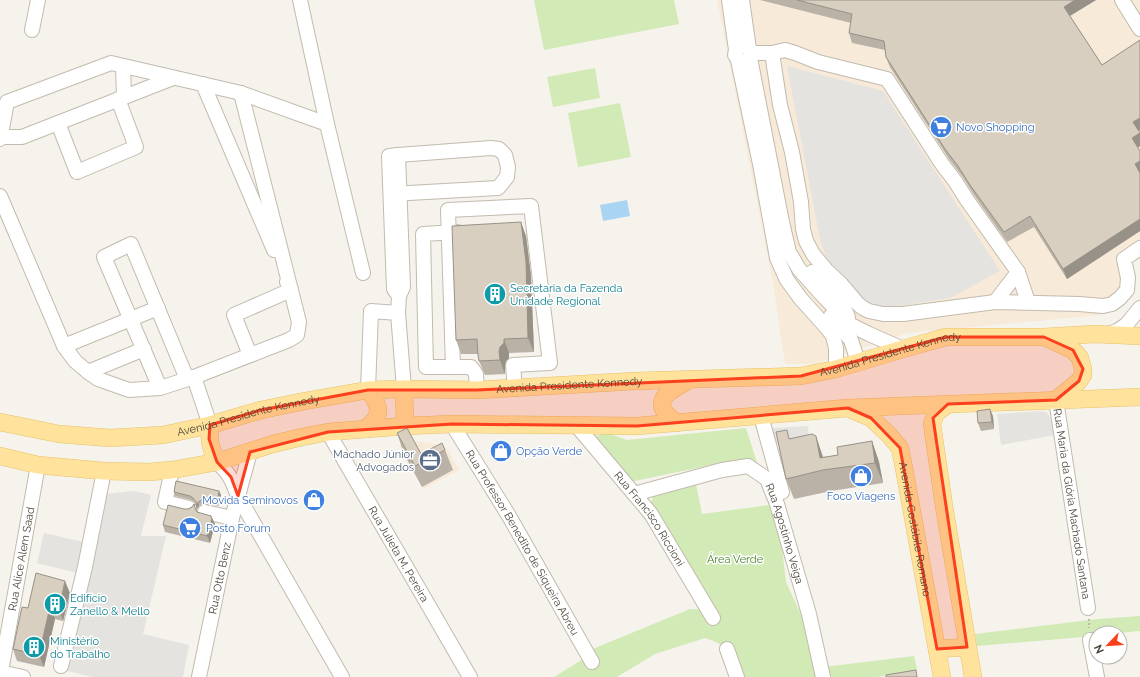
<svg xmlns="http://www.w3.org/2000/svg" width="1140" height="677" viewBox="0 0 1140 677" font-family="Raleway,sans-serif">
  <rect width="100%" height="100%" fill="#f6f3ec"/>
  <g fill="#f7ead8">
    <path d="M717,0h423v254l-8,8 -10,43 -22,10 -192,18 -94,31h-29l-12,-81z"/>
    <path d="M415,441l26,4 7,5 11,20 -36,19 -23,-43z"/>
  </g>
  <g fill="#d2eab5">
    <path d="M534,0h140l5,24 -135,26z"/>
    <path d="M595,68l5,30 -47,9 -6,-30z"/>
    <path d="M620,103l11,54 -53,10 -10,-54z"/>
    <path d="M746,428l13,41 -21,-7 -22,2 -91,19 -31,-46 13,-4 20,7z"/>
    <path d="M696,484l6,30 75,-10 9,78 29,63 4,32h-82l-10,-28 -11,-7 -11,-4 -50,16 -38,23h-63l34,-21 2,-6 100,-41 21,1 -62,-100 5,-16z"/>
    <path d="M1140,616v15l-21,2h-23v3l-119,10 -2,-12 123,-15z"/>
    <path d="M914,656l3,14 -40,7h-50l-3,-10z"/>
  </g>
  <g fill="#e5e3e0">
    <path d="M787,66l96,25 117,180 -50,27 -44,7 -25,2 -19,-9 -33,-33 -9,-25z"/>
    <path d="M1040,411l6,1 3,3 6,20 -54,10 -4,-31z"/>
    <path d="M808,426l1,13 -34,5 -3,-16z"/>
    <path d="M134,491l17,4 -10,41h25l-23,98 46,11 -6,32h-91l-28,-7 21,-95 -48,-12 7,-30 48,11 12,-50z"/>
  </g>
  <path fill="#a9d4f2" d="M627,200l3,16 -27,5 -3,-16z"/>
  <g fill="none" stroke-linecap="round" stroke-linejoin="round">
    <g stroke="#c2bbae" stroke-width="16">
      <g id="minor">
        <path d="M300,0l27,124"/>
        <path d="M729,0l7,50 -1,5c5,9 16,8 16,-2 -1,-9 -11,-8 -15,-3"/>
        <path d="M742,0l7,49"/>
        <path d="M1122,0l18,29"/>
        <path d="M32,30l6,-30"/>
        <path d="M751,53h21l13,-3 10,3 23,9 69,17 55,85 13,17 12,19 51,72 10,30"/>
        <path d="M772,53l8,52 12,47 9,50 2,27 3,12 7,13 14,17 14,13 17,20 5,4 6,3 14,3h20l92,-12 84,2 24,2 9,-2 8,-6 7,-8 1,-12 -4,-19 16,-11"/>
        <path d="M750,58l32,164 7,30 10,17 26,29 26,27 18,9 34,15"/>
        <path d="M738,60l22,104 17,94 10,22 14,19 26,29 6,8 3,12v21"/>
        <path d="M123,66l1,31"/>
        <path d="M203,84l71,166"/>
        <path d="M58,123l19,49 59,-25 -18,-48"/>
        <path d="M0,137h22l151,-59"/>
        <path d="M0,139l7,-37 104,-39 130,30 86,31 36,149"/>
        <path d="M391,194l107,-6 9,-11 1,-10 -3,-12 -6,-6 -8,-1 -93,7"/>
        <path d="M0,196l64,150 11,15 13,11 10,7 31,11 31,-2 34,-11 95,-37 8,-5 2,-13 -58,-229"/>
        <path d="M457,232l-34,2 3,133h45l5,7 1,16"/>
        <path d="M812,272l4,1 4,4 21,24 7,16"/>
        <path d="M995,302l23,-30"/>
        <path d="M398,313l1,-17 4,-9 -5,-132 -9,1 5,133 5,7"/>
        <path d="M831,316l20,24 7,22"/>
        <path d="M1108,334l9,-3 9,-6 14,-17"/>
        <path d="M64,346l94,-38"/>
        <path d="M250,355l-16,-40 57,-25 -4,-8"/>
        <path d="M453,367l-5,-157 83,-4 19,157 -37,2 2,24"/>
        <path d="M88,372l56,-23"/>
        <path d="M194,377l16,48"/>
        <path d="M160,388l-56,-131 27,-13 56,135"/>
        <path d="M368,390l3,-79 27,2 6,76"/>
        <path id="s1" d="M1056,400l32,208"/>
        <path d="M761,416l21,76"/>
        <path id="s2" d="M452,424l57,92 83,146"/>
        <path id="s3" d="M577,426l74,88 62,104"/>
        <path id="s4" d="M328,432l142,245"/>
        <path d="M217,462c13,12 15,18 21,34l104,181"/>
        <path d="M172,470l-7,32 24,6"/>
        <path id="s5" d="M634,494l88,-24 26,-4 19,13 10,25 32,110 14,63"/>
        <path d="M205,512l27,6"/>
        <path d="M1090,640l7,37"/>
        <path d="M727,649l10,28"/>
        <path d="M61,666l24,-99 19,-96"/>
        <path d="M0,672l23,5"/>
        <path id="s6" d="M0,677l38,-212"/>
        <path id="s7" d="M199,677l33,-159 18,-66"/>
      </g>
    </g>
    <g stroke="#e6c16a" stroke-width="18">
      <g id="major">
        <path d="M1047,338l26,12 7,8 3,11v6l-4,6 -23,19"/>
        <path d="M404,389l1,37"/>
        <path d="M948,404l-12,9 -4,11 12,82 29,171"/>
        <path id="s8" d="M852,410l19,8 18,17 11,13 4,20 38,209"/>
        <path id="s9" d="M0,422l59,12 51,4 53,-3 47,-10 51,-15 44,-9 63,-11 36,-1 73,1 158,-9 166,-5 35,-7 67,-20 43,-12h98l50,-3 46,2"/>
        <path d="M677,423c-30,-21 -9,-31 12,-43"/>
        <path d="M210,425c-1,16 0,22 7,37"/>
        <path d="M365,429c18,-14 16,-22 3,-39"/>
        <path d="M0,456l38,9 66,6 45,1 23,-2 45,-8 56,-18 29,-7 26,-5 77,-6 47,-2 185,2 211,-18 292,-11"/>
        <path d="M937,649l30,-2"/>
      </g>
    </g>
    <path stroke="#c4b79f" stroke-width="2" stroke-dasharray="2 2" stroke-linecap="butt" d="M1089,619v9"/>
    <use href="#minor" stroke="#fff" stroke-width="14"/>
    <use href="#major" stroke="#ffe39c" stroke-width="17"/>
  </g>
  <g fill="#bab2a6">
    <path d="M760,0h336l-26,16 32,49 38,-25v90l-1,1 -1,16 2,4v80l-73,48 -33,-52 -27,15 -33,-47 -12,-19 -13,-17 -59,-92 -4,-10 -1,-7 -33,-7 -3,-10 2,-10z"/>
    <path d="M526,236l5,40 3,76 -25,1v5l-3,3 -1,4v9l-20,1 -6,-14 -1,-7h-17l-5,-14z"/>
    <path d="M993,416l1,13 -13,2 -3,-8z"/>
    <path d="M397,433l24,21 24,-4 8,20 -31,17 -18,-33z"/>
    <path d="M790,438l33,19 15,-2 34,-14 7,21 4,21 -52,8 -37,8 -8,-20z"/>
    <path d="M219,491l2,4 -3,11 -15,-2 -4,2 -2,3 -1,-5 -1,-2 -4,-2 -16,-4 -1,-4z"/>
    <path d="M194,504l3,8 14,4 4,8 -5,19 -45,-11 -2,-7 21,-16h4l4,-2z"/>
    <path d="M70,593l-7,28 -8,-2 -11,48 -27,-6 -4,-12 15,-41z"/>
  </g>
  <g fill="#979187">
    <path d="M1075,0h21l-28,17 -4,-10z"/>
    <path d="M1140,118v12l-3,2 -4,-10z"/>
    <path d="M1140,133v13l-4,3 -4,-11z"/>
    <path d="M1140,161v13l-5,-10z"/>
    <path d="M1140,219v12l-73,48 -4,-10z"/>
    <path d="M521,222l5,14 5,40 3,76 -6,-14z"/>
    <path d="M504,339l5,14v5l-3,3 -1,4v9l-5,-14 -1,-9z"/>
    <path d="M990,409l3,7 1,13 -2,-7z"/>
    <path d="M816,436l7,21 -3,1z"/>
    <path d="M872,441l7,21 4,21 -8,-20z"/>
    <path d="M219,491l2,4 -3,11 -1,-3z"/>
    <path d="M198,502l1,4 -2,3 -1,-4z"/>
    <path d="M211,516l4,8 -5,19 -3,-7z"/>
    <path d="M65,581l5,12 -7,28 -4,-12z"/>
    <path d="M50,607l5,12 -11,48 -5,-12z"/>
  </g>
  <g fill="#d8cfc1" stroke="#979187">
    <path d="M797,0h278l-11,7 38,58 38,-25v78l-7,4 7,11 -8,5 8,13v10l-5,3 5,9v46l-77,50 -33,-53 -26,16 -34,-47 -12,-19 -13,-17 -59,-92 -2,-16 -35,-8 3,-19z"/>
    <path d="M521,222l5,40 2,76 -24,1v4l-4,4 -1,4 1,9 -21,1 -1,-6 -1,-16 -21,1 -4,-114z"/>
    <path d="M990,409l2,13 -14,1 -1,-12z"/>
    <path d="M407,428l14,26 21,-11 3,7 -30,16 -18,-33z"/>
    <path d="M787,430l2,9 23,-5 4,2 4,22 18,-3 -1,-8 35,-6 3,22 -52,7 -37,9 -10,-47z"/>
    <path d="M176,481l43,10 -2,12 -15,-3 -4,2 -2,3v-3l-3,-4 -3,-2 -16,-4z"/>
    <path d="M194,504l1,4 2,4 14,4v1l1,1 -5,18 -44,-11 5,-20 16,4h4l4,-2z"/>
    <path d="M36,573l29,8 -6,28 -9,-2 -11,48 -26,-6 9,-42 6,1z"/>
    <path d="M916,670l1,7h-31v-2z"/>
  </g>
  <path fill="#fc3f1d" fill-opacity="0.2" stroke="#fc3f1d" stroke-width="3" stroke-linejoin="round" d="M946,337h98l29,13 10,19 -4,12 -23,19 -108,4 -15,14 34,229 -30,2 -37,-201 -29,-30 -23,-10 -211,18 -185,-2 -124,8 -78,20 -12,44 -7,-19 -14,-15 -8,-23 1,-14 51,-15 107,-20h109l324,-14z"/>
  <defs>
    <g id="supermarket-disc" transform="scale(1.15)"><circle r="9.5" fill="#3f7fe0" stroke="#fff"/><path d="M-6-5.5h2.5l.6 2H6L4.5 2H-2.5L-4.4-4H-6ZM-1.5 3.2a1.3 1.3 0 1 0 .1 0ZM3 3.2a1.3 1.3 0 1 0 .1 0Z" fill="#fff"/></g>
    <g id="building-disc" transform="scale(1.15)"><circle r="9.5" fill="#0f9aa8" stroke="#fff"/><path d="M-4-6H4V6H1V3H-1V6H-4ZM-2.5-4.3h1.7v1.8h-1.7ZM.8-4.3h1.7v1.8H.8ZM-2.5-1h1.7V.8h-1.7ZM.8-1h1.7V.8H.8Z" fill="#fff"/></g>
    <g id="shop-disc" transform="scale(1.15)"><circle r="9.5" fill="#3f7fe0" stroke="#fff"/><path d="M-5-2.5h2.3a2.7 3.5 0 0 1 5.4 0H5L5.5 6h-11ZM-1.5-2.5h3a1.5 2.3 0 0 0-3 0Z" fill="#fff"/></g>
    <g id="office-disc" transform="scale(1.15)"><circle r="9.5" fill="#5c6f8a" stroke="#fff"/><path d="M-6-3h4V-5.5h4V-3h4V5H-6ZM-1-4.5V-3h2v-1.5ZM-6 0V1H6V0Z" fill="#fff"/></g>
  </defs>
  <g fill-rule="evenodd">
    <use href="#supermarket-disc" x="941" y="127"/>
    <use href="#building-disc" x="495" y="294"/>
    <use href="#shop-disc" x="501" y="451"/>
    <use href="#office-disc" x="430" y="460"/>
    <use href="#shop-disc" x="861" y="476"/>
    <use href="#shop-disc" x="314" y="500"/>
    <use href="#supermarket-disc" x="190" y="528"/>
    <use href="#building-disc" x="55" y="604"/>
    <use href="#building-disc" x="34" y="647"/>
  </g>
  <g text-anchor="middle" stroke-width="3" stroke-linejoin="round" paint-order="stroke">
    <g font-size="11" fill="#366cbe" stroke="#fff" text-anchor="start">
      <text x="956" y="131">Novo Shopping</text>
      <text x="516" y="455">Opção Verde</text>
      <text x="861" y="500" text-anchor="middle">Foco Viagens</text>
      <text x="298" y="504" text-anchor="end">Movida Seminovos</text>
      <text x="206" y="532">Posto Forum</text>
    </g>
    <g font-size="11" fill="#0d838f" stroke="#fff" text-anchor="start">
      <text x="510" y="292">Secretaria da Fazenda<tspan x="510" dy="13">Unidade Regional</tspan></text>
      <text x="70" y="602">Edifício<tspan x="70" dy="13">Zanello &amp; Mello</tspan></text>
      <text x="50" y="645">Ministério<tspan x="50" dy="13">do Trabalho</tspan></text>
    </g>
    <g font-size="11" fill="#4b4439" stroke="#fff">
      <text dy="4" stroke="none"><textPath href="#s9" startOffset="900">Avenida Presidente Kennedy</textPath></text>
      <text dy="4" stroke="none"><textPath href="#s9" startOffset="576">Avenida Presidente Kennedy</textPath></text>
      <text dy="4" stroke="none"><textPath href="#s9" startOffset="252">Avenida Presidente Kennedy</textPath></text>
      <text dy="4" stroke="none"><textPath href="#s1" startOffset="105">Rua Maria da Glória Machado Santana</textPath></text>
      <text dy="4" stroke="none"><textPath href="#s3" startOffset="118">Rua Francisco Riccioni</textPath></text>
      <text dy="4" stroke="none"><textPath href="#s8" startOffset="145">Avenida Costábile Romano</textPath></text>
      <text dy="4" stroke="none"><textPath href="#s5" startOffset="198">Rua Agostinho Veiga</textPath></text>
      <text dy="4" stroke="none"><textPath href="#s2" startOffset="138">Rua Professor Benedito de Siqueira Abreu</textPath></text>
      <text dy="4" stroke="none"><textPath href="#s4" startOffset="141">Rua Julieta M. Pereira</textPath></text>
      <text dy="4" stroke="none"><textPath href="#s6" startOffset="120">Rua Alice Alem Saad</textPath></text>
      <text dy="4" stroke="none"><textPath href="#s7" startOffset="101">Rua Otto Benz</textPath></text>
    </g>
    <g font-size="11" fill="#4e5e75" stroke="#fff" text-anchor="end">
      <text x="414" y="458">Machado Júnior<tspan x="414" dy="13">Advogados</tspan></text>
    </g>
    <g font-size="11" fill="#4a7f2a" stroke="#fff">
      <text x="735" y="563">Área Verde</text>
    </g>
  </g>
  <g transform="translate(1108 645) rotate(245)"><circle r="19" fill="#ffffff" stroke="#b7b4b0"/>
  <path d="M0-3L7 15L0 10L-7 15Z" fill="#fc3f1d"/>
  <text y="-6" font-size="11" font-weight="bold" text-anchor="middle" fill="#4b4439">N</text>
  </g>
</svg>
